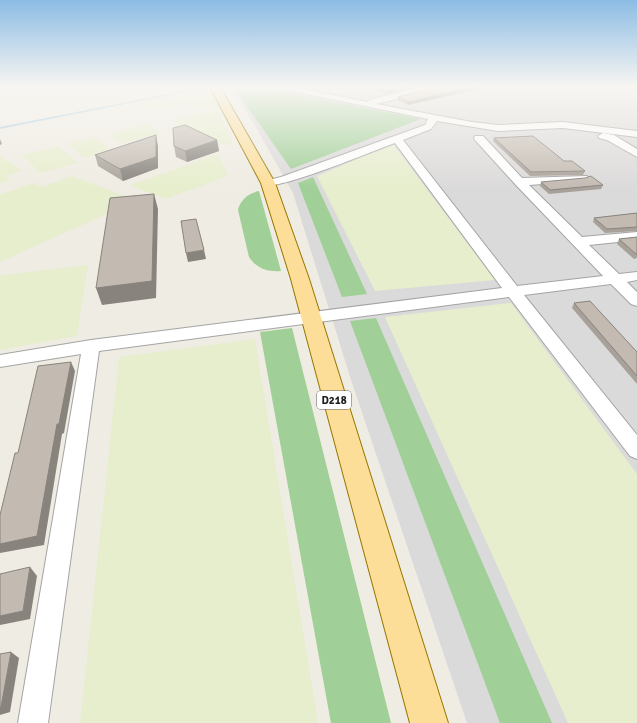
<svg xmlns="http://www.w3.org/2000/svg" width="637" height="723" viewBox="0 0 637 723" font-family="Signika,sans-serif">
  <rect width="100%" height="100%" fill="#efece3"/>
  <path fill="#dbdada" d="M230,87h407v636h-170l-116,-343 -58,-187 -39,-69z"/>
  <g fill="#e7eecd">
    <path d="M210,92l7,13 -18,3 -12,-5 -42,8 -6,-5z"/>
    <path d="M217,109l16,35 -7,2 -56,-26z"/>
    <path d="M147,125l13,9 -39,9 -12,-9z"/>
    <path d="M95,137l17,14 -28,7 -16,-15z"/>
    <path d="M393,144l102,136 -120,11 -58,-115z"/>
    <path d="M58,146l20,17 -38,10 -18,-18z"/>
    <path d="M218,154l10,22 -62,23 -36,-14z"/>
    <path d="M0,155l22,16 -16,5 4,4 -10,3z"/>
    <path d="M72,176l74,28 -37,9 -109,49v-67l33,-12 9,4z"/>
    <path d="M88,265l-11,71 -77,14v-73l3,-2z"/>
    <path d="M511,303l126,171v249h-69l-183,-406z"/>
    <path d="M255,339l63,384h-238l39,-366z"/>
  </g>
  <g fill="#a0cf97">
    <path d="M243,87h17l161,32 -130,50 -56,-80z"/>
    <path d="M313,177l54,117 -25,3 -44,-114z"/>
    <path d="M259,191l22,80c-13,1 -24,-2 -32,-14l-11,-47c2,-10 11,-17 21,-19z"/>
    <path d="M376,318l176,405h-52l-150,-402z"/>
    <path d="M292,328l99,395h-60l-71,-391z"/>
  </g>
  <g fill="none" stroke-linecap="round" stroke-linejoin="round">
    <path fill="#a2c8dd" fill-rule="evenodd" d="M199,88l1,1 -200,40v-2z"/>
    <g stroke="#a4a4a4" stroke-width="2">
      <g id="minor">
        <path d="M273,87h19l75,15 4,-3 54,-12h18l-67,17 96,18 26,3 65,-3 74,9v6l-74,-9 -65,3 -61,-10 -6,8 -28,11 114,146 86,-10 -88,-92 -40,-44 -1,-2 1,-2h8l39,42 65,-2 2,2 -2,2 -4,1 -54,4 53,52 55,-5v8l-48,5 30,29 18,-2v8l-10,2 10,10v14l-6,-2 -20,-20 -87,11 113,140v24l-7,-3 -121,-159 -410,54 -51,372h-30l63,-369 -81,13v-12l91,-15 411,-52 -107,-145c-23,8 -114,47 -131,42l-2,-2 2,-2 17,-4 144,-52 3,-6z"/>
        <path d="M603,133l11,2 23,14v8l-30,-17 -8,-2 -1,-2z"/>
      </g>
    </g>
    <g stroke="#967700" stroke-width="2">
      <path id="major" d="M210,87h10l55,96 34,96 139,444h-38l-119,-444 -30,-96z"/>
    </g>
    <use href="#minor" fill="#fff" fill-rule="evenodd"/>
    <use href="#major" fill="#fdde99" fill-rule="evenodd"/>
  </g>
  <g fill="#a8a199">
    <path d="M374,87h42l-30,7 -12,-5z"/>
    <path d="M435,87l-27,18 -10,-5v-3z"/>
    <path d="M494,138l70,23 21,10 -2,4 -53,1 -37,-35z"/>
    <path d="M217,140l2,11 -32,11 -11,-5 -2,-11z"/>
    <path d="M158,146v22l-35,13 -25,-15 -3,-11z"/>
    <path d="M541,182l62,3 -2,4 -52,5 -9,-8z"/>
    <path d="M637,213v18l-32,2 -12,-11 1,-4z"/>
    <path d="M637,237v21l-3,1 -17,-15 2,-5z"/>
    <path d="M574,303l63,49v32l-65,-76z"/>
  </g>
  <g fill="#88837d">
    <path d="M402,87h14l-30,7v-3z"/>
    <path d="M473,87h14l-79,18v-3z"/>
    <path d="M156,135l2,11v22l-35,13 -3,-12z"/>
    <path d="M0,139l2,5 -2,1z"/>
    <path d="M217,140l2,11 -32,11 -2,-11z"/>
    <path d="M154,194l4,15 -2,89 -54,7 -6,-17z"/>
    <path d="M204,250l2,9 -18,3 -2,-9z"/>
    <path d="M71,362l4,9 -11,62 -2,1 -18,111 -44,8v-9l57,-120z"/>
    <path d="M30,567l7,9 -7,43 -30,6v-9z"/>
    <path d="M11,652l8,6 -9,54 -10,3v-8z"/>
  </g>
  <g fill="#c3bbb2" stroke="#88837d">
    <path d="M379,87h23l-16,4z"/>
    <path d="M435,87h38l-65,15 -10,-5z"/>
    <path d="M185,125l32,15 -32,11 -11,-5 -1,-18z"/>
    <path d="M156,135v22l-36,12 -25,-14z"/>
    <path d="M533,136l31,25h8l13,10 -54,1 -37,-34z"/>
    <path d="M591,176l12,9 -53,5 -9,-8 44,-4z"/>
    <path d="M154,194l-2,87 -56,7 14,-90z"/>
    <path d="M637,213v14l-30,2 -13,-11z"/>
    <path d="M196,219l8,31 -18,3 -5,-32z"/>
    <path d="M637,237v17h-1l-17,-15z"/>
    <path d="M590,301l47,51v24l-63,-73z"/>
    <path d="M71,362l-12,62h-2l-20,112 -37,8v-29l15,-62h3l20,-87z"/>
    <path d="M30,567l-7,44 -23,5v-42z"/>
    <path d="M11,652l-10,55h-1v-53z"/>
  </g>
  <linearGradient id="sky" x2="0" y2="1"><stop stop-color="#8cbce4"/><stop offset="0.46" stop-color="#f8f6f2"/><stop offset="1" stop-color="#f8f6f2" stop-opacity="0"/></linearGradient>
  <rect width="637" height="189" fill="url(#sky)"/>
  <g text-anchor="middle" stroke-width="4" stroke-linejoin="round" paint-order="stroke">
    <rect fill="#fff" stroke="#616161" stroke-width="1" x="317" y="391" width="34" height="18" rx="3"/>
    <g font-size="11" font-weight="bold" fill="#1d1d1d">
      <text x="334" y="404">D218</text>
    </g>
  </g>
</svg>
